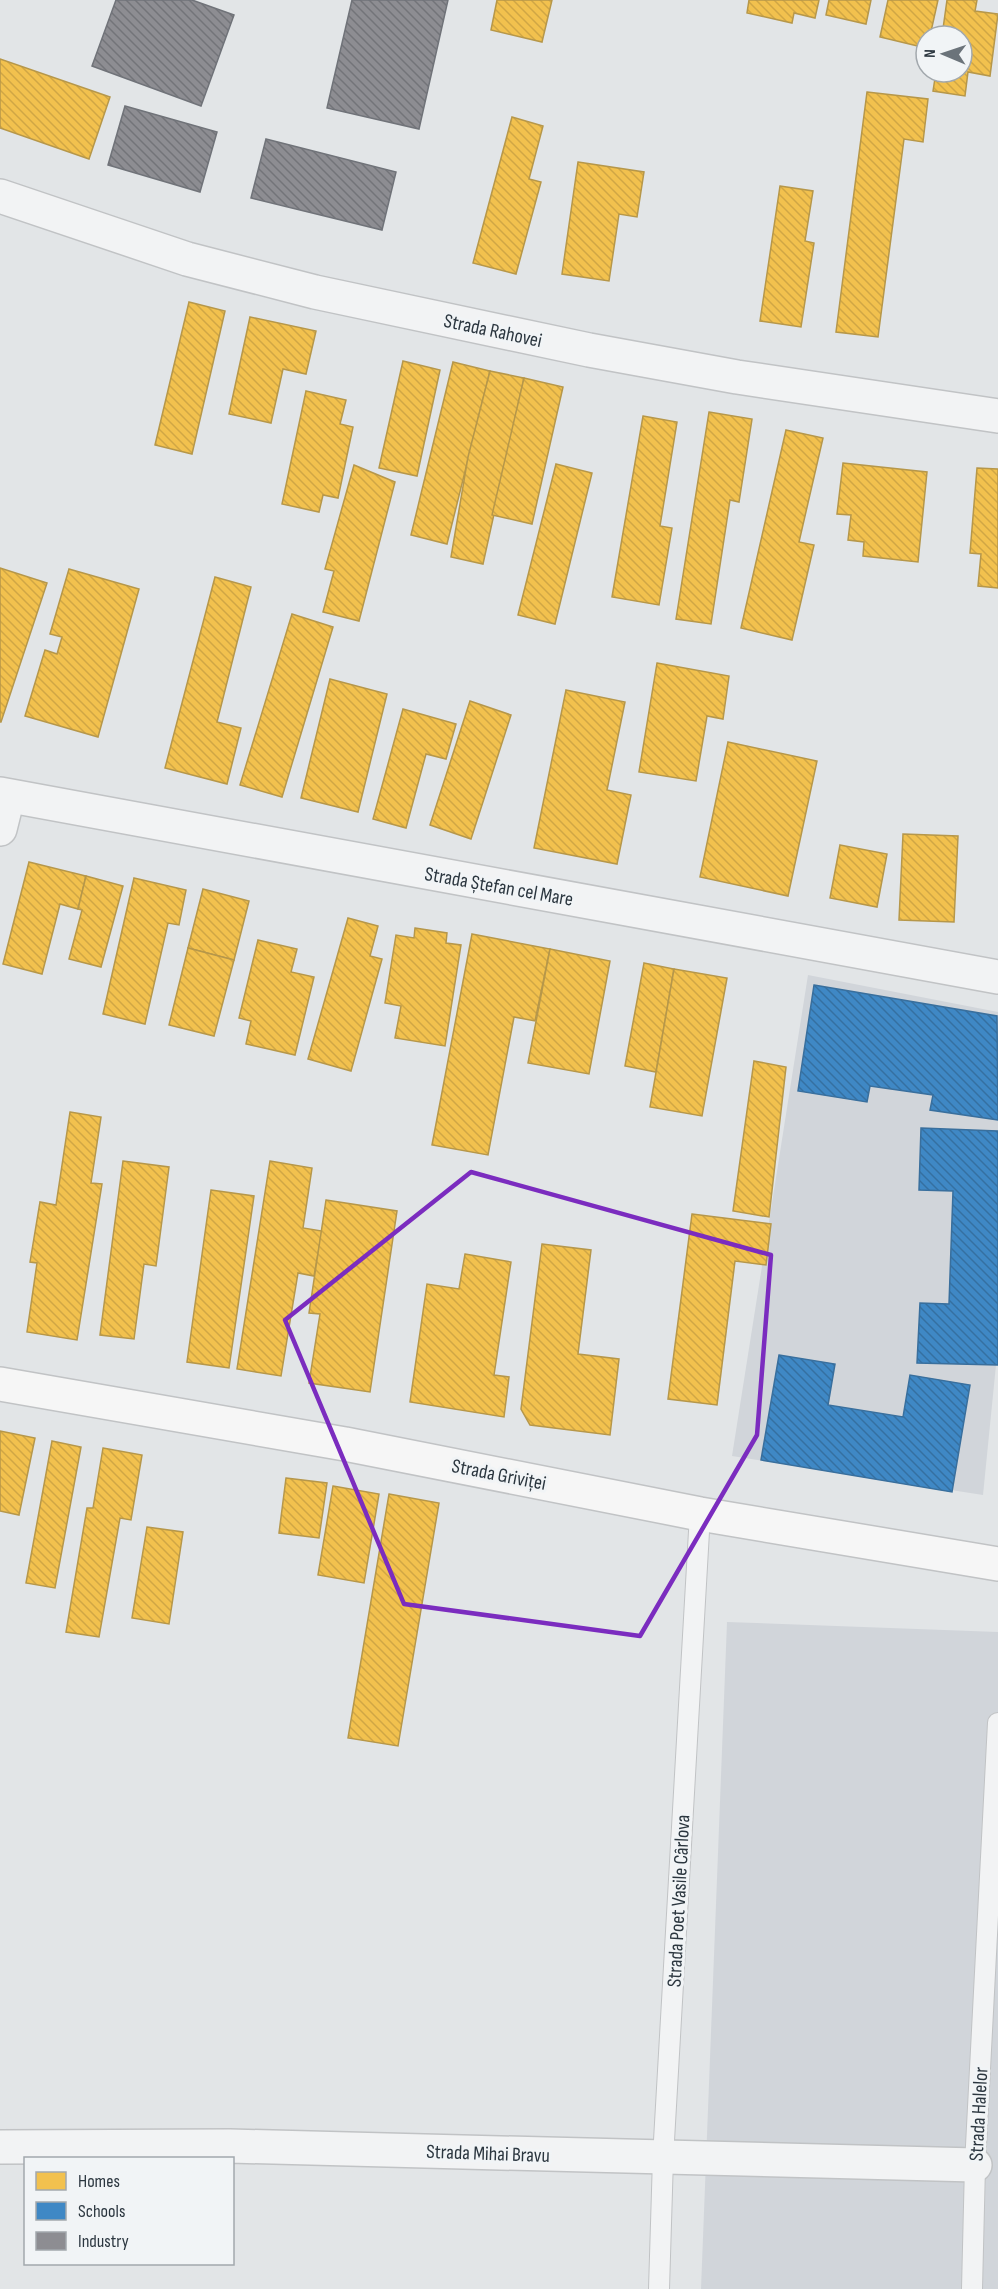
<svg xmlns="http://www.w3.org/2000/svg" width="998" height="2289" viewBox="0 0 998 2289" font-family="'Sofia Sans Condensed',sans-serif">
  <defs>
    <pattern id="homes-back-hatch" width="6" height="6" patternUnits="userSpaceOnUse" patternTransform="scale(1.5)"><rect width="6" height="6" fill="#f2c14e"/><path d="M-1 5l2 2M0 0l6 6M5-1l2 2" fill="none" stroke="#d0a645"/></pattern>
    <pattern id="schools-back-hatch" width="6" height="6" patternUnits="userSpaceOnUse" patternTransform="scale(1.5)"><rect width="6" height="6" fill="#3f88c5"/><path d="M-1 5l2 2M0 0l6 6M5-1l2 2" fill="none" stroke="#3570a1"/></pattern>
    <pattern id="industry-back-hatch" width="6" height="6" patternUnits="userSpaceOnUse" patternTransform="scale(1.5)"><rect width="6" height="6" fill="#8d8d92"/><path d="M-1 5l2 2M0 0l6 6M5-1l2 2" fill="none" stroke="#737479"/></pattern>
  </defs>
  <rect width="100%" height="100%" fill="#e2e5e7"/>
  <g fill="#d1d5da">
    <path d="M808,975l190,37v333l-15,150 -251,-39z"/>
    <path d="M727,1622l271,10v657h-297z"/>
  </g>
  <g fill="url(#homes-back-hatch)" stroke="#b6974a" stroke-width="1.5">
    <path d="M497,0h55l-10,42 -51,-12z"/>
    <path d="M749,0h70l-4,18 -21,-5 -2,10 -45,-10z"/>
    <path d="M829,0h42l-5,24 -40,-9z"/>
    <path d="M888,0h50l-8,36h-4v12l-46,-11z"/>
    <path d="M947,0h30l-2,11 23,3 -8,62 -22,-4 -3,24 -32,-5 3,-19h26v-36h-20z"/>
    <path d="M0,59l110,38 -21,62 -89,-31z"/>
    <path d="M867,92l61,7 -5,43 -19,-3 -26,198 -42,-5z"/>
    <path d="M512,117l31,9 -14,53 12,3 -25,92 -43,-11z"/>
    <path d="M578,162l66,10 -7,45 -18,-3 -10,67 -47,-7z"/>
    <path d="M780,186l33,5 -8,50 9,2 -13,84 -41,-6z"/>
    <path d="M189,302l36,9 -33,143 -37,-9z"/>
    <path d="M250,317l66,14 -10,43 -23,-5 -12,54 -42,-9z"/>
    <path d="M403,361l37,9 -23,106 -38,-8z"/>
    <path d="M453,362l37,9 -43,173 -36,-9z"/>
    <path d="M490,371l34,7 -41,186 -32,-7 17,-100z"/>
    <path d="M524,378l39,9 -31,137 -40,-9z"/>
    <path d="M306,391l40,9 -6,24 13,3 -15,71 -15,-3 -4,17 -37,-8z"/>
    <path d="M709,412l43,7 -13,83 -9,-2 -19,124 -35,-5z"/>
    <path d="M643,416l34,6 -17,104 12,2 -13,77 -47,-8z"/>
    <path d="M786,430l37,8 -24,104 15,3 -22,95 -51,-12z"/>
    <path d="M843,463l84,9 -9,90 -55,-6 1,-14 -16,-2 3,-25 -14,-1z"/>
    <path d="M556,464l36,9 -37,151 -37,-9z"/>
    <path d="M354,465l41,17 -36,139 -36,-9 11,-41 -9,-2z"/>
    <path d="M977,468l21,1v119l-20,-2 3,-32 -11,-1z"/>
    <path d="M0,568l47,15 -46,139h-1z"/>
    <path d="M69,569l70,20 -41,148 -73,-21 20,-66 12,4 5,-17 -12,-3z"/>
    <path d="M215,577l36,10 -34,135 24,6 -14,56 -62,-16z"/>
    <path d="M292,614l41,13 -51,170 -42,-12z"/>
    <path d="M657,663l72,13 -6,43 -16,-3 -11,65 -57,-9z"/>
    <path d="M330,679l57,15 -29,118 -57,-14z"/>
    <path d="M566,690l59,12 -18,88 24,5 -14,69 -83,-16z"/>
    <path d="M470,701l41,14 -40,124 -41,-14z"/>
    <path d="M403,709l53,15 -10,35 -20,-5 -20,74 -33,-9z"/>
    <path d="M728,742l89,19 -29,135 -88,-19z"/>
    <path d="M903,834l55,2 -4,86 -55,-2z"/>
    <path d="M840,845l47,9 -10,53 -47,-9z"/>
    <path d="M29,862l57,14 -8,33 -18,-5 -18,70 -39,-10z"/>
    <path d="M86,876l37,10 -22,81 -32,-8 13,-49 -4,-1z"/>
    <path d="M134,878l52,12 -7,35 -11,-2 -23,101 -42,-10z"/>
    <path d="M203,889l46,12 -15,59 -46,-12z"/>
    <path d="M348,918l30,8 -8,30 12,3 -31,112 -43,-12z"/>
    <path d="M415,928l32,5 -1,10 15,2 -16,101 -50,-8 6,-32 -16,-3 11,-68 18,3z"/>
    <path d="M472,934l78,15 -15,72 -21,-4 -26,138 -56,-10z"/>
    <path d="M258,940l39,9 -6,23 23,5 -19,78 -49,-11 5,-23 -12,-3z"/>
    <path d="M188,948l46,12 -20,76 -45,-11z"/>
    <path d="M550,949l60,12 -21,113 -61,-11z"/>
    <path d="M644,963l30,6 -18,103 -31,-6z"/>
    <path d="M674,969l53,9 -25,138 -52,-9z"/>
    <path d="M754,1061l32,6 -17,150 -36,-6z"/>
    <path d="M70,1112l31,5 -10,66 11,1 -25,156 -50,-8 10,-69 -7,-1 10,-60 16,3z"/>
    <path d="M123,1161l46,6 -13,99 -12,-2 -10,75 -34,-4z"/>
    <path d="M270,1161l42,7 -9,60 19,3 -8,45 -16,-3 -17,103 -44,-7z"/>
    <path d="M211,1190l43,6 -25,172 -42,-6z"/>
    <path d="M326,1200l71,11 -27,181 -61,-9 11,-69 -11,-1z"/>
    <path d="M692,1214l79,10 -5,41 -31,-4 -18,144 -49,-6z"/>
    <path d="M542,1244l49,6 -13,104 41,5 -9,76 -80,-10 -9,-16z"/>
    <path d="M465,1254l46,8 -17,113 15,2 -5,40 -94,-15 17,-118 32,5z"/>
    <path d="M0,1431l35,7 -16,77 -19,-4z"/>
    <path d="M52,1441l29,6 -26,141 -29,-5z"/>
    <path d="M103,1448l39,7 -11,65 -11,-2 -21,119 -33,-5 21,-124h6z"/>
    <path d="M286,1478l41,5 -8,55 -40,-5z"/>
    <path d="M333,1486l46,8 -15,89 -46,-8z"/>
    <path d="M389,1494l50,9 -41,243 -50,-8z"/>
    <path d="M147,1527l36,5 -14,92 -37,-6z"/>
  </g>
  <g fill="url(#schools-back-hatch)" stroke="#396f9d" stroke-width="1.5">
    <path d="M814,985l183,31 1,104 -68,-10 3,-15 -63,-9 -3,16 -69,-11z"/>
    <path d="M921,1128l77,3v234l-81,-2 3,-60 29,1 4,-113 -34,-1z"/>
    <path d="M779,1355l56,9 -7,41 75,12 7,-42 60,10 -18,107 -191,-32z"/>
  </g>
  <g fill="url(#industry-back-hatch)" stroke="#707379" stroke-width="1.5">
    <path d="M116,0h76l42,15 -33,91 -109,-40z"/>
    <path d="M352,0h96l-29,129 -92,-21z"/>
    <path d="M125,106l92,26 -17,60 -92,-27z"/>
    <path d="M266,139l130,33 -14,58 -131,-32z"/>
  </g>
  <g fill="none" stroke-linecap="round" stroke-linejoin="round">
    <g stroke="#c1c3c5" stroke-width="22">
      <g id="lane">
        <path d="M659,2289l4,-131 37,-644"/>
        <path d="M972,2289l3,-124 23,-442"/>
      </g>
    </g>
    <g stroke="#c1c3c5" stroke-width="36">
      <g id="street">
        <path d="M0,196l187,63 128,33 274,58 148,27 261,39"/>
        <path d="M0,794l998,183"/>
        <path d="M0,829l8,-32"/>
        <path d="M0,2147l230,-1 745,19"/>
      </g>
    </g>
    <g stroke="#c1c3c5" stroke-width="36">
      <path id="secondary" d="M0,1384l345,60 355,70 298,50"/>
    </g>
    <use href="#lane" stroke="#f2f3f4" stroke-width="20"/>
    <use href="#street" stroke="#f2f3f4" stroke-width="33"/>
    <use href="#secondary" stroke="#f6f6f6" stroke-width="33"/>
  </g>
  <path fill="none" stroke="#7b2cbf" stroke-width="4.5" stroke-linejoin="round" d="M471,1172l300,83 -14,180 -117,201 -236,-32 -119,-284z"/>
  <g text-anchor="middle" stroke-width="6" stroke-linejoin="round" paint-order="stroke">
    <g font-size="20" fill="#2b363f" stroke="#f1f4f6">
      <text transform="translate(493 330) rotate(12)" y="7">Strada Rahovei</text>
      <text transform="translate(499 886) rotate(10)" y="7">Strada Ștefan cel Mare</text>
      <text transform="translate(499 1474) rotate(11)" y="7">Strada Griviței</text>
      <text transform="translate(678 1901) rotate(-87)" y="7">Strada Poet Vasile Cârlova</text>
      <text transform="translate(978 2114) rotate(-87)" y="7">Strada Halelor</text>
      <text transform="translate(488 2153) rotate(2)" y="7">Strada Mihai Bravu</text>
    </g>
  </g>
  <rect x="24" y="2157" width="210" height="108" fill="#f1f4f6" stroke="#a2a8ad" stroke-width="1.5"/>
  <rect x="36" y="2172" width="30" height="18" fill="#f2c14e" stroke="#a2a8ad" stroke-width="1.5"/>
  <text x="78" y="2187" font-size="18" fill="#2b363f">Homes</text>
  <rect x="36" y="2202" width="30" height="18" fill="#3f88c5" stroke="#a2a8ad" stroke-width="1.5"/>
  <text x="78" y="2217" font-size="18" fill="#2b363f">Schools</text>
  <rect x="36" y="2232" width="30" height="18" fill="#8d8d92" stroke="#a2a8ad" stroke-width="1.5"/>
  <text x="78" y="2247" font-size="18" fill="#2b363f">Industry</text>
  <g transform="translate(944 54) rotate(272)"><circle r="28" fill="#f1f4f6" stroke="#a2a8ad" stroke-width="1.5"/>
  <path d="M0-4.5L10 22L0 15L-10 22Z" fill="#6b737a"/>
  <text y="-9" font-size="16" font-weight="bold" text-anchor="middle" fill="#2b363f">N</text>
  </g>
</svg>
